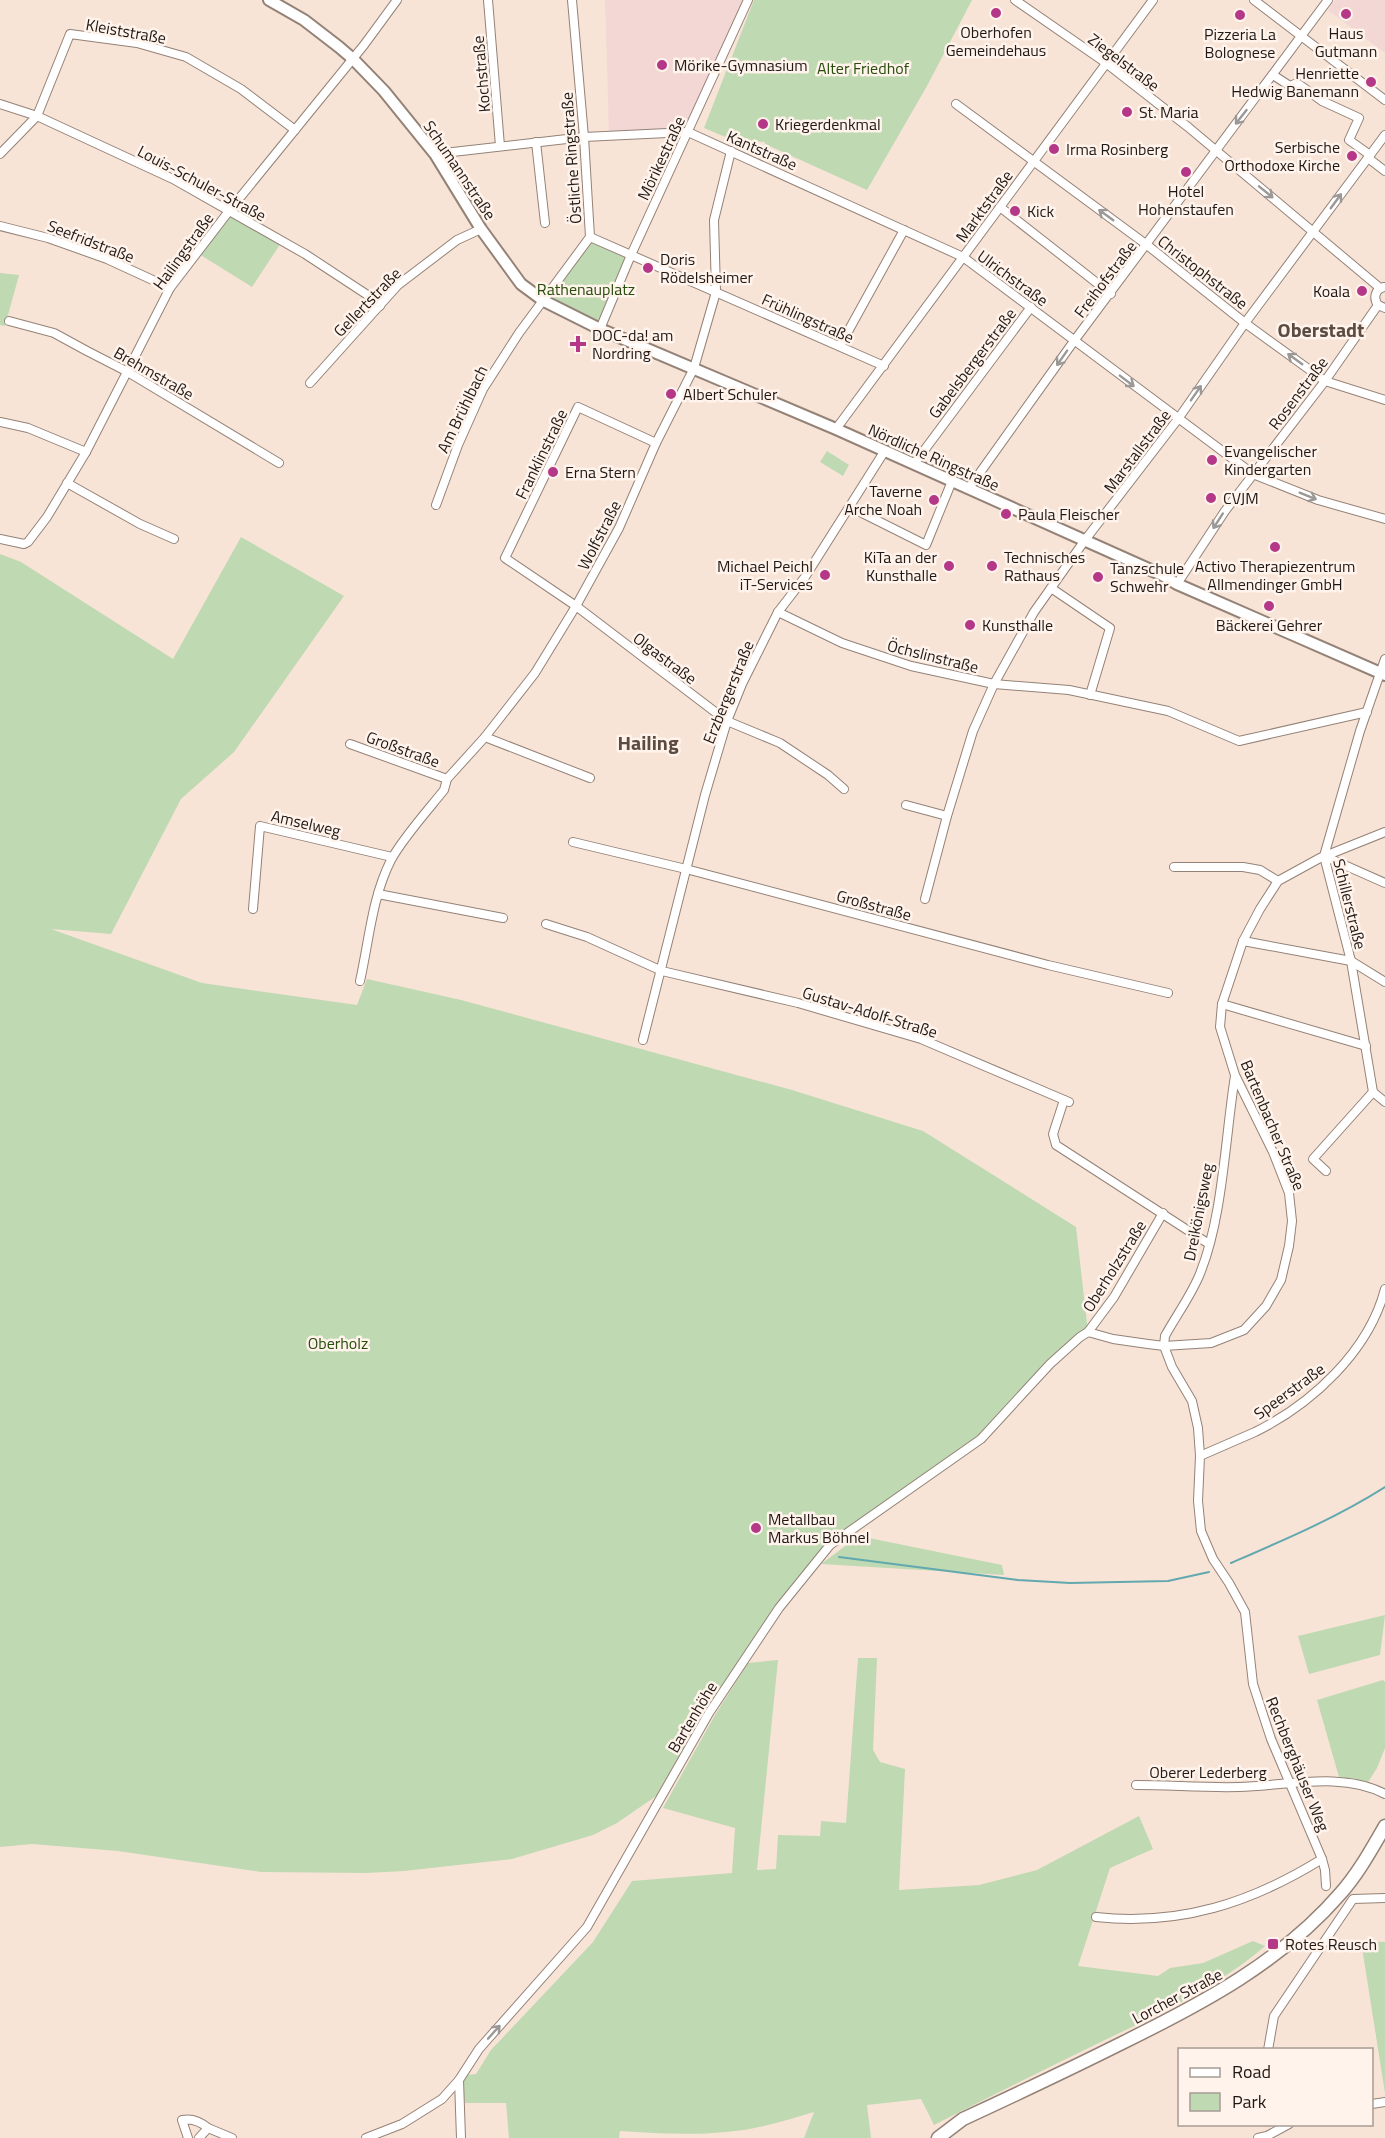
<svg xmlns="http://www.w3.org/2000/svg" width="1385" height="2138" viewBox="0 0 1385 2138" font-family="'Titillium Web',sans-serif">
  <rect width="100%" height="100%" fill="#f8e4d7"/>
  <g fill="#f2d7d5">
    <path d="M605,0h140l-58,130 -78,4z"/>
    <path d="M1335,0h50v53l-57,-43z"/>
  </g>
  <g fill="#bfd9b2">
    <path d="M754,0h218l-45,86 -60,104 -102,-46v-2l-35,-3 -26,-11z"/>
    <path d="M230,213l51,30 -29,44 -53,-33z"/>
    <path d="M590,241l35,17 -26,65 -50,-23z"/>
    <path d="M0,273l19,2 -14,51 -5,-1z"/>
    <path d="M827,451l22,14 -6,11 -23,-14z"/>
    <path d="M241,537l103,59 -110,156 -53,47 -70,135 -60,-5 151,54 155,22 10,-26 94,21 331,90 131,41 153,96 12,105 -8,5 -99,102 -158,110 -37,45 -121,196 -48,33 -24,12 -81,24 -108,12 -38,2 -105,-1 -143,-21 -86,-7 -32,3v-1293l21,8 152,97z"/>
    <path d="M859,1536l143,29 2,10 -183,-11z"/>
    <path d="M1385,1615l-5,40 -71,19 -11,-38z"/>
    <path d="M858,1658h19l-4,92 7,12 25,7 -6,121 80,-5 58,-15 102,-54 14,33 -43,19 -32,98 80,10 12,-8 33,-5 50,-22 12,5c-46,40 -104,67 -158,93 -58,28 -116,57 -173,86l-13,-26 -54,6 4,33h-67l10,-26c-17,5 -33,10 -50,14 -47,11 -96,8 -144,5l-1,7h-110l-3,-35h-41l-3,-20 5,-8 9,-1 15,-24 102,-108 39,-61 100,-8 3,-45 -72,-20 52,-93 33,-52 30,-3 -21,210 19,-1 2,-34 42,1 1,-15 25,2z"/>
    <path d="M1383,1680l2,2v66l-8,20 -9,14 -29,-5 -22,-77z"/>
    <path d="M1365,1941l20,1v151l-22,-139z"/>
  </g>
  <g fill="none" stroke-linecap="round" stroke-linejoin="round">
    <g stroke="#61a8af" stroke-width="2">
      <path d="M839,1557l179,23 52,3 98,-2 41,-9"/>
      <path d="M1231,1563c53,-23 105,-45 154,-76"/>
    </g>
    <g stroke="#948277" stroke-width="10">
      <g id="street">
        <path d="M488,0l12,146"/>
        <path d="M1015,0l91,63 82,64 192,161"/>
        <path d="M1254,0l131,100"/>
        <path d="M1273,75l17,11 7,-3 25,18 37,17 -10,22 21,15"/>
        <path d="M0,104l37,12 136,63 132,75 61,40 14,12"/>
        <path d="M956,104l191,141 98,78 80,58 60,19"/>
        <path d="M536,142l9,81"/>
        <path d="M0,154l37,-38 33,-82 67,9 49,14 55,32 54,41"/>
        <path d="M435,154l149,-17 104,-5 275,125 290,217 65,26 67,19"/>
        <path d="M1368,158l17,13"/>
        <path d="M1000,207l111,87"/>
        <path d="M0,226l48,12 59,21 63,29"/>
        <path d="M590,237l294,129"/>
        <path d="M1384,287c-9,2 -11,11 -6,18l7,3"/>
        <path d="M9,321l45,12 33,18 39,20 153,92"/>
        <path d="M600,329l31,-74 117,-255"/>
        <path d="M840,346l64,-116"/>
        <path d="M310,383l88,-98 59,-45 24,-11"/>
        <path d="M0,422l28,6 58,24"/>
        <path d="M836,429l317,-429"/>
        <path d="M656,443l-78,-36 -73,151 71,48 151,115 53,22 48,32 16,14"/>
        <path d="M914,464l117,-157"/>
        <path d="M67,483l73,41 34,15"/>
        <path d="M969,488l105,-147 254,-341"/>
        <path d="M436,505l22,-60 25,-56 36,-56 71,-96 -6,-100 -12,-137"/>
        <path d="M850,507l76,38 26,-64"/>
        <path d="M0,539l24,5 4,-2 19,-25 39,-65 84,-164 59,-77 135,-166 33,-45"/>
        <path d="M1177,584l48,-73 100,-130 53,-76"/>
        <path d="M1051,588l59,40 -20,67"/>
        <path d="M778,612l64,31 69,23 83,18 75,6 99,21 71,30 128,-29"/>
        <path d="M1385,659l-25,72 -36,125 27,105 22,131 12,10"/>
        <path d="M485,737l105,41"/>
        <path d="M350,744l97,35"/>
        <path d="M906,805l41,11 26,-85 21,-47 40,-72 51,-72 93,-121 67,-96 140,-188"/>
        <path d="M573,842l113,27 362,96 120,28"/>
        <path d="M1324,856l61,27"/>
        <path d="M1174,867h69l17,3 18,11"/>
        <path d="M378,894l125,24"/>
        <path d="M925,899l22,-83"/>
        <path d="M253,909l7,-83 132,31"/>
        <path d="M546,924l41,13 75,34 136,32 123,36 148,63"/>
        <path d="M1243,941l108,20 34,21"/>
        <path d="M360,981c9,-40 12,-84 31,-121 11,-21 37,-50 53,-70l3,-11 38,-42 50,-64 41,-67 43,-78 37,-85 38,-75 22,-76 -2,-72 17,-69"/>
        <path d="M1222,1004l144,42"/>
        <path d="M643,1040l62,-245 22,-74 15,-37 36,-72 27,-35 79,-125"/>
        <path d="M1235,1076c-10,62 -12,143 -36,200 -9,21 -23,40 -34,60l-1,10 8,21 20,34 6,27 2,28 -2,45 3,30 12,28 16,24 16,29 8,72 18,55 51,120 3,11 1,16"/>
        <path d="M1064,1100l-11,34 3,11 153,99"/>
        <path d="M1326,1171l-13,-12 60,-67"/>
        <path d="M1088,1332l26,-35 49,-84"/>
        <path d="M1200,1456c18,-8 37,-16 55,-24 57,-28 114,-81 130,-143"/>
        <path d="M1136,1785c34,0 69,3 103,2 46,-1 103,-16 146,7"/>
        <path d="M1096,1917c84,9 155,-14 226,-58"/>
        <path d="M1268,2050l6,-34 79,-117 32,-1"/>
        <path d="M459,2080l2,58"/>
        <path d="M1372,2104l13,-2"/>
        <path d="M208,2128l24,10"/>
        <path d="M188,2138l-6,-18c10,-2 19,2 26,8l-9,10"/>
        <path d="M366,2138l36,-14 40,-25 17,-19 20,-31 108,-122 122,-214 70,-105 51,-63 151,-106 69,-75 30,-27 8,-5 25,7 35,5 16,2 47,-3 33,-13 22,-24 15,-26 8,-34 3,-25 -3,-28 -16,-41 -38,-77 -15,-48 2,-23 21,-63 17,-32 18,-28 42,-23 65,-26"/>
        <path d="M1258,2138l9,-2 22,-12"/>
      </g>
    </g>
    <g stroke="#948277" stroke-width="14">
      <path id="secondary" d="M269,0l35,20 35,27 14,12 31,32 51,63 46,75 40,55 23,17 56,28 236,100 326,146 15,9 208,91"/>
    </g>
    <g stroke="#948277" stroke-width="15">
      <path id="primary" d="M938,2138l25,-19c54,-25 107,-50 161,-77 79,-39 157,-80 216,-148 18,-20 31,-44 45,-68"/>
    </g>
    <use href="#street" stroke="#fff" stroke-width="8"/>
    <use href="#secondary" stroke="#fff" stroke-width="10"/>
    <use href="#primary" stroke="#fff" stroke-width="12"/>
  </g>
  <defs><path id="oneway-shaft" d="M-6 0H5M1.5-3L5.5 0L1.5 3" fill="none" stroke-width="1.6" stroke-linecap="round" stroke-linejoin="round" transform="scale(1.5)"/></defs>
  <g stroke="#9b9896">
    <use href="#oneway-shaft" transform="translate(1241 117) rotate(128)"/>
    <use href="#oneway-shaft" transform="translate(1266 192) rotate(39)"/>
    <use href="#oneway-shaft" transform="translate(1336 201) rotate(-54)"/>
    <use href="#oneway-shaft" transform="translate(1106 215) rotate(-144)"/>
    <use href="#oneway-shaft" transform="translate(1062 358) rotate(125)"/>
    <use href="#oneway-shaft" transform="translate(1295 359) rotate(-144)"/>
    <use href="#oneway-shaft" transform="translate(1127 381) rotate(37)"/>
    <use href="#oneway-shaft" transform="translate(1196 393) rotate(-55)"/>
    <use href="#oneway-shaft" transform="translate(1308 496) rotate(22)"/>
    <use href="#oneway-shaft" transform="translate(1218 521) rotate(123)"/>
    <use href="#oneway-shaft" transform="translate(494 2032) rotate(-48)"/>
  </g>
  <g fill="#b53888" stroke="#fff3eb" stroke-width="2">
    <circle cx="996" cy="13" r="6"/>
    <circle cx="1346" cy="14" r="6"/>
    <circle cx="1240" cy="15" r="6"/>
    <circle cx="662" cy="65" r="6"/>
    <circle cx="1371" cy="82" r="6"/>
    <circle cx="1127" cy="112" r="6"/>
    <circle cx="763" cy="124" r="6"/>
    <circle cx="1054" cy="149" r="6"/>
    <circle cx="1352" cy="156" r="6"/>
    <circle cx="1186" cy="172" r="6"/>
    <circle cx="1015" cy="211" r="6"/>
    <circle cx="648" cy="268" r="6"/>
    <circle cx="1362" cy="291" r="6"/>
    <path d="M575 335h6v6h6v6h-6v6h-6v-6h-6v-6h6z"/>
    <circle cx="671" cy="394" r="6"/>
    <circle cx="1212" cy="460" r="6"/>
    <circle cx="553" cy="472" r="6"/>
    <circle cx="1211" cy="498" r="6"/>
    <circle cx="934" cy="500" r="6"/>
    <circle cx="1006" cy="514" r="6"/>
    <circle cx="1275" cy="547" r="6"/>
    <circle cx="949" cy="566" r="6"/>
    <circle cx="992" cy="566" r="6"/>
    <circle cx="825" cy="575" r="6"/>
    <circle cx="1098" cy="577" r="6"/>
    <circle cx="1269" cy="606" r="6"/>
    <circle cx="970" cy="625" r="6"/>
    <circle cx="756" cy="1528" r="6"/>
    <rect x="1267" y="1938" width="12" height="12" rx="3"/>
  </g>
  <g text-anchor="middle" stroke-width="5" stroke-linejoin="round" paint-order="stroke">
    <g font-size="16" fill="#201915" stroke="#fff3eb">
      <text transform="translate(126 31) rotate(10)" y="6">Kleiststraße</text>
      <text transform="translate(1124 62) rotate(37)" y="6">Ziegelstraße</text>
      <text transform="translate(481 74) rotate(-95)" y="6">Kochstraße</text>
      <text transform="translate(762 150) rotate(24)" y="6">Kantstraße</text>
      <text transform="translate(571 158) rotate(-94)" y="6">Östliche Ringstraße</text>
      <text transform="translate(661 158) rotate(-65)" y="6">Mörikestraße</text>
      <text transform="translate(460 170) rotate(56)" y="6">Schumannstraße</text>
      <text transform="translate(202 183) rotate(28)" y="6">Louis-Schuler-Straße</text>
      <text transform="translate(984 206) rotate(-54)" y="6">Marktstraße</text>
      <text transform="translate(91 241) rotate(21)" y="6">Seefridstraße</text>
      <text transform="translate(183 251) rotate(-54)" y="6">Hailingstraße</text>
      <text transform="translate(1203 272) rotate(38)" y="6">Christophstraße</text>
      <text transform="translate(1013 278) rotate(36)" y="6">Ulrichstraße</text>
      <text transform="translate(1105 279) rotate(-53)" y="6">Freihofstraße</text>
      <text transform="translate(367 302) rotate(-46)" y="6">Gellertstraße</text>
      <text transform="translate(808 318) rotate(24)" y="6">Frühlingstraße</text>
      <text transform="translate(972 363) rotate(-53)" y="6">Gabelsbergerstraße</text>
      <text transform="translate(154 373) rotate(30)" y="6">Brehmstraße</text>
      <text transform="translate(1298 393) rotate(-53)" y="6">Rosenstraße</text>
      <text transform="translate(462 409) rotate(-64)" y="6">Am Brühlbach</text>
      <text transform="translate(1137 451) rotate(-53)" y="6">Marstallstraße</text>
      <text transform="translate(541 454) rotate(-64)" y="6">Franklinstraße</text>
      <text transform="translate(934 457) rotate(24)" y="6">Nördliche Ringstraße</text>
      <text transform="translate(599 535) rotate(-63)" y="6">Wolfstraße</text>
      <text transform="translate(933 656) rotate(14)" y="6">Öchslinstraße</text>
      <text transform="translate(665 658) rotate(37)" y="6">Olgastraße</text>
      <text transform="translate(728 692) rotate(-68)" y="6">Erzbergerstraße</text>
      <text transform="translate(403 749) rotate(20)" y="6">Großstraße</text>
      <text transform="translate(306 823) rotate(13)" y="6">Amselweg</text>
      <text transform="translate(1350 904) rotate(76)" y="6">Schillerstraße</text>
      <text transform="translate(874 905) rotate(15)" y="6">Großstraße</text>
      <text transform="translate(870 1012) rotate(17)" y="6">Gustav-Adolf-Straße</text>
      <text transform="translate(1273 1125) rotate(67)" y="6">Bartenbacher Straße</text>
      <text transform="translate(1198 1212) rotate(-79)" y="6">Dreikönigsweg</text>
      <text transform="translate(1114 1266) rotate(-58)" y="6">Oberholzstraße</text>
      <text transform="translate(1289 1391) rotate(-36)" y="6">Speerstraße</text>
      <text transform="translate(692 1717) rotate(-59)" y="6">Bartenhöhe</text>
      <text transform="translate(1298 1764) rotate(68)" y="6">Rechberghäuser Weg</text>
      <text x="1208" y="1778">Oberer Lederberg</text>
      <text transform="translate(1177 1996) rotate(-28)" y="6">Lorcher Straße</text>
    </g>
    <g font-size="16" fill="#201915" stroke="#fff3eb" text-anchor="start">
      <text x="996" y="38" text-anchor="middle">Oberhofen<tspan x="996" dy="18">Gemeindehaus</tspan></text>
      <text x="1346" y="39" text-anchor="middle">Haus<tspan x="1346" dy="18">Gutmann</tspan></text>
      <text x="1240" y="40" text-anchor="middle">Pizzeria La<tspan x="1240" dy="18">Bolognese</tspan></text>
      <text x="674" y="71">Mörike-Gymnasium</text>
      <text x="1359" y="79" text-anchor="end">Henriette<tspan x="1359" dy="18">Hedwig Banemann</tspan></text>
      <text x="1139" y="118">St. Maria</text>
      <text x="775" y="130">Kriegerdenkmal</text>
      <text x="1340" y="153" text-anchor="end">Serbische<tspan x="1340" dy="18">Orthodoxe Kirche</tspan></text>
      <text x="1066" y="155">Irma Rosinberg</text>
      <text x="1186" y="197" text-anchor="middle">Hotel<tspan x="1186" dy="18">Hohenstaufen</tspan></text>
      <text x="1027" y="217">Kick</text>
      <text x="660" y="265">Doris<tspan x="660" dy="18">Rödelsheimer</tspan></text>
      <text x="1350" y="297" text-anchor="end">Koala</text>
      <text x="592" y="341">DOC-da! am<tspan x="592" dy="18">Nordring</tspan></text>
      <text x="683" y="400">Albert Schuler</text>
      <text x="1224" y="457">Evangelischer<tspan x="1224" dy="18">Kindergarten</tspan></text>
      <text x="565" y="478">Erna Stern</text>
      <text x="922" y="497" text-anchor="end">Taverne<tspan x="922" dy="18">Arche Noah</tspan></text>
      <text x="1223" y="504">CVJM</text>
      <text x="1018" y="520">Paula Fleischer</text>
      <text x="937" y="563" text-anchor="end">KiTa an der<tspan x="937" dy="18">Kunsthalle</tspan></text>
      <text x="1004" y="563">Technisches<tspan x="1004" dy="18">Rathaus</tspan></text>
      <text x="813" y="572" text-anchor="end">Michael Peichl<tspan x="813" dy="18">iT-Services</tspan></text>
      <text x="1275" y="572" text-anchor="middle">Activo Therapiezentrum<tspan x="1275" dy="18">Allmendinger GmbH</tspan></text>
      <text x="1110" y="574">Tanzschule<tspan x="1110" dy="18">Schwehr</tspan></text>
      <text x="982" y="631">Kunsthalle</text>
      <text x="1269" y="631" text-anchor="middle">Bäckerei Gehrer</text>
      <text x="768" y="1525">Metallbau<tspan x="768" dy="18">Markus Böhnel</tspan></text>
      <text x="1285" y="1950">Rotes Reusch</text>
    </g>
    <g font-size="16" fill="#274d0c" stroke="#fff3eb">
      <text x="863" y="74">Alter Friedhof</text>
      <text x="586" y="295">Rathenauplatz</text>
      <text x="338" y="1349">Oberholz</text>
    </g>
    <g font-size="20" font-weight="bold" fill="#5c4b41" stroke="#fff3eb">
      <text x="1321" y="337">Oberstadt</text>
      <text x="648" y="750">Hailing</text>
    </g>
  </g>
  <rect x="1178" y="2048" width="195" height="78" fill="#fff3eb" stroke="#a69c95" stroke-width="1.5"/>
  <rect x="1190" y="2068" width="30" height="9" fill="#ffffff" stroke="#a69c95" stroke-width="1.5"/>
  <text x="1232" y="2078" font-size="18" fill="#201915">Road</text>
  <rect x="1190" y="2093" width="30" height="18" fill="#bfd9b2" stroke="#a69c95" stroke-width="1.5"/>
  <text x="1232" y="2108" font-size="18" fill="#201915">Park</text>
</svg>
